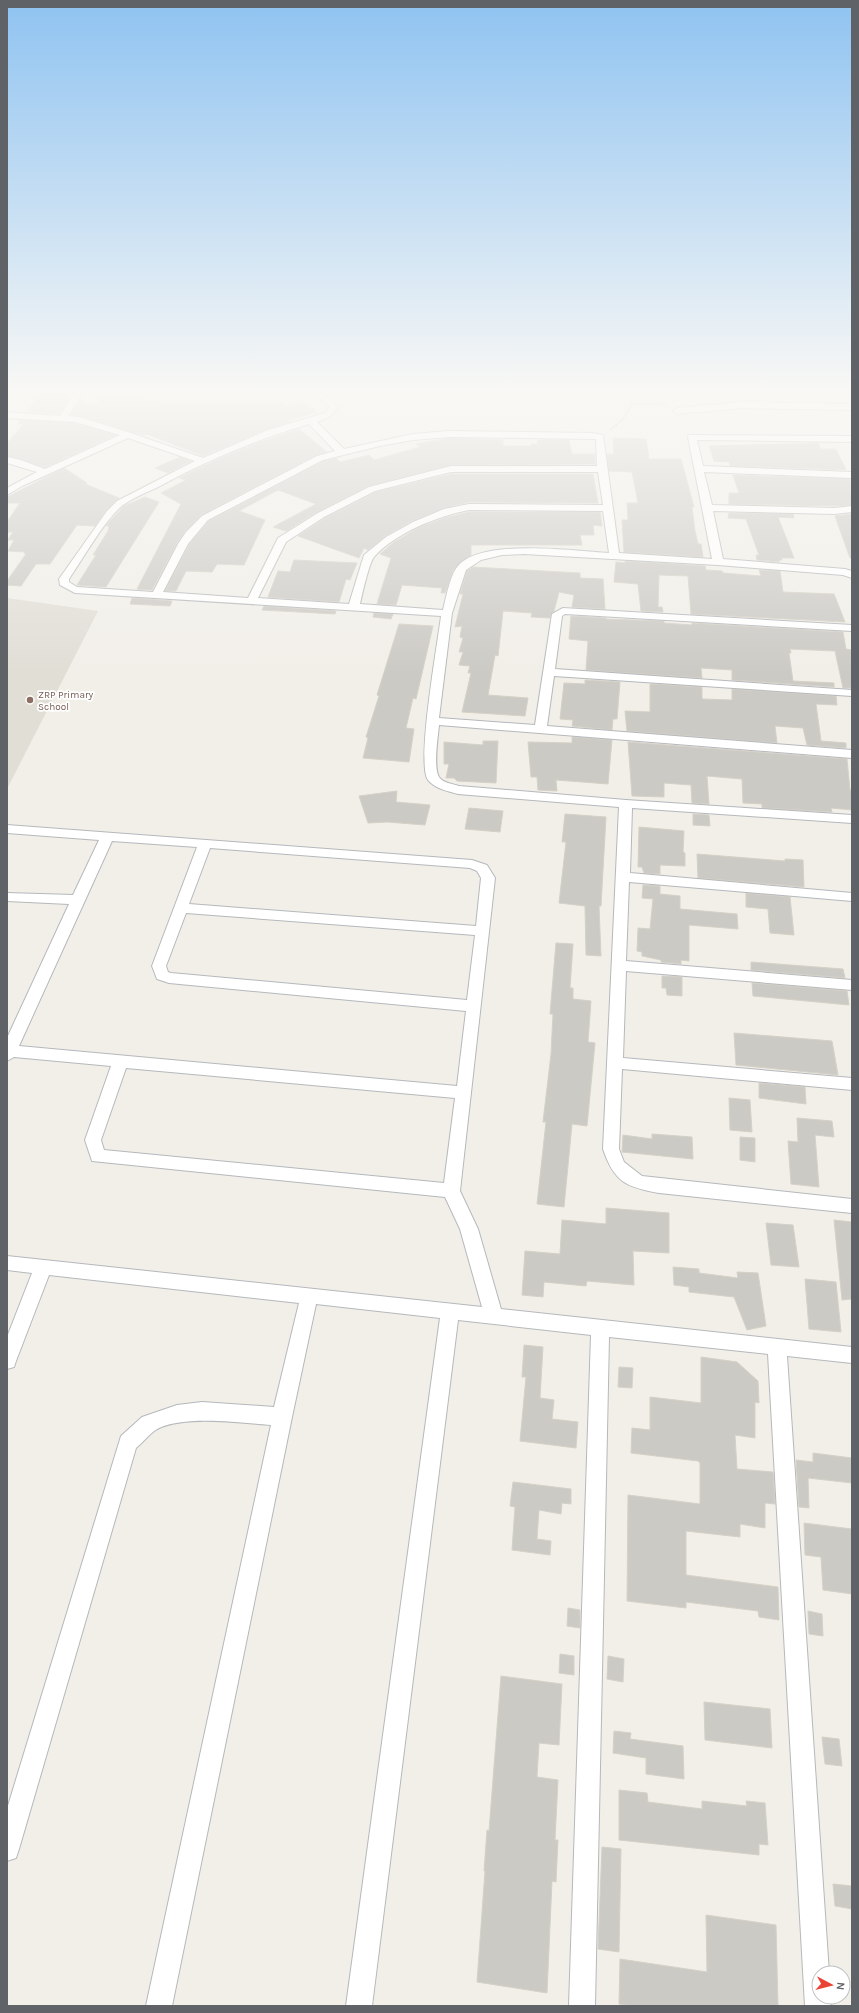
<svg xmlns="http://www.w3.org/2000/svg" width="859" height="2013" viewBox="0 0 859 2013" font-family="Karla,sans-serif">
  <rect width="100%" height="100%" fill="#f1efe8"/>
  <path fill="#e1ded6" d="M7,598l91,13 -91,178z"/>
  <g fill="#cccac5" stroke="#d6d1c6">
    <path d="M41,393h24l6,2 -12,19 -32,-2z"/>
    <path d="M102,397l60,4h122l1,4 16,-4 16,11 -29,8 3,2 -24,7 -64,27 -56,-22 -4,1 -64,-19 -8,-1 9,-15 6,3 11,1z"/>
    <path d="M20,420l55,3 41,12 -71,32 -24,-8 -14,-3v-13l17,-19h-6z"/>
    <path d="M299,429l28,23 -11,3 -115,60 -16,16 -8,12 -25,47 -15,-1 44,-85 -20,-11 25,-13 -7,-2 35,-17 38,-16z"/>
    <path d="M449,438l54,2v6h28v-2h6l1,-4h31l3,14h23v10l-144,1 -83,21 -51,26 -31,19 -13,-4 43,-23 -38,-14 -39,21 26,9 -21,45 -27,-1 -5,8 -26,-1 -10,20h-11l24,-46 20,-24 115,-60 12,-3 4,4 29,-7 5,5 46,-13 -4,-3z"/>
    <path d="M613,438l33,1 3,20h32l13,48h-2l3,24 3,13h3l2,13 -79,-5 -2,-32h6l-1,-17h11l-6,-31 -23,-1 -2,-17h7z"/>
    <path d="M818,443l3,6h15l10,21 -116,-4 -1,-4 -15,-1 -5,-15z"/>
    <path d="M180,457l11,4 -23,12 -13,-5z"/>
    <path d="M64,468l23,15 -2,1 34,14 -13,12 -11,16 -18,-1 -27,39h-14l-15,22 -14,-1v-4l19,-27 -2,-1 1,-1 -17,-1 6,-11h-6l5,-8h-6v-10l13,-19h-13v-6z"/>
    <path d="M451,474h142l5,29 -129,-1 -25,6 -32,13 -27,15 -17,14 -4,-2 -5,10 -61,-22 27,-18 51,-26z"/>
    <path d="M733,475l117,4 2,26 -17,1 -106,-2v-11h10z"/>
    <path d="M145,497l14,5 -53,85 -29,-2 19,-30h-3l15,-24 1,-5h-3l4,-5 14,-15z"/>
    <path d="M469,512h131l2,14 -9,-1 1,10h-14l2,10h-111v10l-17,14 -9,24h-4l1,-5 -40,-3 -6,20 -19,-1 14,-46 -11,-4 14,-12 24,-14 26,-10z"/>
    <path d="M729,513l64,1 1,4 -16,-1 16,41h-13l1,2h-3v2l-22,-2 -1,-5h3l-13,-36 -18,-1z"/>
    <path d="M852,514v44h-2l-15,-42z"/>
    <path d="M294,560l63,3 -7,17 -4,-1 -7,23 -71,-5 10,-26 12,1z"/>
    <path d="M625,561l80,5 1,4 16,1 1,2 38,3 -2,-6 21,1 3,21 51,2 11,28 -154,-8 -3,-38 -29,-1 -1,32h4l1,5 -22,-1 -3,-27 -24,-2 2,-20 9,1z"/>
    <path d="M473,567l107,6v5l23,1 2,30 -33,-2 2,-12 -15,-3 -5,19 -3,3 -1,4 -19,-1 1,-4 -29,-2 -5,45 -3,-1 -7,40 40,3 -3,18 -63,-4 9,-39h-3l2,-7 -11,-1 4,-13h-4l4,-14 -3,-1 2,-11 -7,1 8,-33h-3l7,-23z"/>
    <path d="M132,598l40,3 -2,5 -40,-2z"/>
    <path d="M264,606l72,5 -1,3 -73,-4z"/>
    <path d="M374,613l19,1 -2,5 -18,-2z"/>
    <path d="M571,616l35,2v1l58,2v2l28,2v-2l151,9 3,17 6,1v38h-9l-8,-37 -45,-2 1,4h-2l4,28 41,2v4l-102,-7v-10l-31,-2 1,10 -116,-8 2,-29 -19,-2z"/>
    <path d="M399,624l34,2 -17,73 -3,-1 -7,30 8,1 -5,33 -46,-4 5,-20 -2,-1 13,-41 -2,-1z"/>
    <path d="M585,680l35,2 -3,37h-4l-1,11 -40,-4 1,-6 -13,-1 4,-36 21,1z"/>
    <path d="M650,684l52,3v12l30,1v-11l104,7 1,9 -21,-1 5,37 25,2v5l-39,-3 -4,-17 -28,-2 2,17 -150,-12 -2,-20 25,1z"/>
    <path d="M572,737l40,3 -4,44 -52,-4 1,11 -19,-1 -1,-13h-6l-3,-35 44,1z"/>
    <path d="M483,741h15l-2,42 -39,-2 -3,-3h-8l3,-14h-5v-22l39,3z"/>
    <path d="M628,742l219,17 3,31h2v20l-21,-2 1,4 -70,-4v-4l-19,-1 -1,-24 -35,-3 2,28 -17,-1 -1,-18 -27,-2v14l-32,-1z"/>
    <path d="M397,791l-1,11 34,3 -5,20 -38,-3 -19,1 -9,-27z"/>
    <path d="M469,808l34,3 -3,21 -35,-3z"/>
    <path d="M565,814l41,3 -5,89h-2l2,50 -15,-1 -1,-49 -26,-3 7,-61h-4z"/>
    <path d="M693,814l16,1 1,11 -17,-1z"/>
    <path d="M639,827l45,4 -1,21 2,1v13l-25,-1v9l-16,-1 -2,-6h-4z"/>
    <path d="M697,854l88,7v-2l18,1 1,27 -106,-9z"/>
    <path d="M643,885l17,1v8l20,2v13l57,5 1,15 -49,-4v36l-8,-1v4l-20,-2v-2l-19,-4v-4l-5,-1 1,-23 12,1 3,-30 -11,-1z"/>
    <path d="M746,893l44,4 4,38 -24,-2 -2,-24 -22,-2z"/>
    <path d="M556,943l17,1 -3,44h3v11l18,2 -3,41 7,1 -8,83 -15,-2 -8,83 -27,-3 9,-82h-3l8,-68 2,-40h-3z"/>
    <path d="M751,962l92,7 2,9 -94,-8z"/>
    <path d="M662,976l20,1v19l-15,-1 -1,-7h-4z"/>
    <path d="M752,983l95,8 2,14 -96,-9z"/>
    <path d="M734,1033l98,8 6,34 -102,-10z"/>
    <path d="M759,1083l46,4 1,17 -47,-6z"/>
    <path d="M729,1098l21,2 2,32 -22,-2z"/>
    <path d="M797,1118l35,3 2,16 -19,-2 4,52 -28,-3 -3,-43 10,1z"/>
    <path d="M652,1134l40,3 1,22 -71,-7 1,-17 29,4z"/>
    <path d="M740,1137l15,1v24l-15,-2z"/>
    <path d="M606,1208l63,5v40l-36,-2 1,34 -47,-4 -1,5 -42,-4 -1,15 -21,-2 3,-44 35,3 2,-34 44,4z"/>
    <path d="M834,1220l18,2v77l-10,1z"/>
    <path d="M766,1223l27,2 6,42 -28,-2z"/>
    <path d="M673,1267l26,2v4l39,5 -1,-6 21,1 8,53 -19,4 -13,-33 -45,-5v-5l-15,-2z"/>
    <path d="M805,1279l31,3 5,50 -32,-3z"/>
    <path d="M524,1345l19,2 -3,51 14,2 -2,19 26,3 -2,26 -56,-7 6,-64h-4z"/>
    <path d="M701,1357l36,5 21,19 1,22 -4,-1v36l-20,-3 2,34 36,3 2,32 -10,-1v25l-25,-4v13l-54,-6v44l92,12 1,33 -20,-3 -1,-6 -72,-9v6l-59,-7 1,-106 72,9v-41l-2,-2 -67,-8 1,-25 18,2v-33l51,6z"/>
    <path d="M619,1367l14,1 -1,20 -14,-1z"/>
    <path d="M813,1453l39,5v25l-44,-5 1,30 -10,-1 -3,-47 17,2z"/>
    <path d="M513,1482l58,7v15l-9,-1 -1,11 -22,-4 -2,29 14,2 -1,14 -38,-5 3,-43 -5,-1z"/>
    <path d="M804,1523l48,6v65l-29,-4 -2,-33 -16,-2z"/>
    <path d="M568,1608l12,2v18l-13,-2z"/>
    <path d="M808,1611l14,3 1,22 -14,-2z"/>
    <path d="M560,1654l14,2v19l-15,-2z"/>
    <path d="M608,1656l16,3 -1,23 -16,-3z"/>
    <path d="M501,1676l61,8 -3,61 -20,-2 -2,34 21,3 -3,60h3l-2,42 -4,-1 -5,112 -70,-11 8,-111h-1l3,-41 2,1z"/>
    <path d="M704,1702l66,7 2,39 -67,-8z"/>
    <path d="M614,1731l17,2 -1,6 53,7 1,33 -38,-5v-16l-33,-5z"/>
    <path d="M822,1737l17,2 3,27 -17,-2z"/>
    <path d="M619,1790l28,3 1,9 54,7v-8l45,5 -1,-5 19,2 3,42 -9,-1v11l-140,-15z"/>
    <path d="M602,1847l19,2 -2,103 -21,-3z"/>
    <path d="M833,1884l19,2v23l-17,-3z"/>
    <path d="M706,1915l70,10 2,81h-145l-14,-2 1,-45 87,13z"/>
  </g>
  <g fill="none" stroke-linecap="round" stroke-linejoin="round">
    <g stroke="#b5b8bc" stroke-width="2">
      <g id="street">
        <path d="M74,393h8l-14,23 11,1 52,16 72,25 65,-28 57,-17 5,-6 -15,-14h8l15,14 -7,9 -14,6 27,27 69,-15 36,-3 143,2 11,2 16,118 93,6 -24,-122 1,-2 163,1v6l-155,-2 6,26 149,6v6l-148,-6 8,33 123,3 17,-2v6l-17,2 -122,-3 10,48 122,10 7,2v7l-9,-3 -125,-10 -194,-11 -22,1 -21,5 -15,10 -14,43 -13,105 96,7 17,-111 11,-6 289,17v6l-287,-17 -3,2 -7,53 297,21v6l-298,-20 -7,50 305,24v8l-413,-33c-1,12 -6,42 0,52 4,6 14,7 20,9l167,14 226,15v8l-220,-15 -2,65 222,20v8l-223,-19 -3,79 226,19v10l-226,-19 -3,87 229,20v12l-230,-21 -3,80 5,13 18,14 210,23v14l-193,-20c-33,-6 -45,-11 -56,-44l16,-342 -161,-13c-10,-3 -23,-5 -30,-14 -12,-16 10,-139 13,-164l-366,-23 -15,-8 -1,-6 48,-68 10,-10 78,-40 -67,-23 -106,48 -15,9v-7l30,-16 -30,-9v-6l14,3 24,9 75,-34 -45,-13 -68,-4v-6l53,4zM309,424l26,27 -18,5 -115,60 -16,16 -8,12 -25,48 -76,-5 -8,-5v-3c14,-20 36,-60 54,-74 10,-7 24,-13 35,-18 48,-26 99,-48 151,-63zM449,437l147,2 1,27h-146l-82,21 -51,26 -40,25 -30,60 -85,-6 25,-48 20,-24 115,-60 57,-14 33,-6zM451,472h147l5,33 -134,-1 -25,5 -31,13 -27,15 -22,18 -15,49 -91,-6 28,-56 38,-25 51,-26zM469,510l134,1 6,42c-35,-2 -127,-15 -151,13 -8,9 -12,32 -15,44l-83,-6c2,-9 9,-41 14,-47 21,-24 64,-41 95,-47z"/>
        <path d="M741,402l111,2v6l-111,-2 -64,6 -4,-3 4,-3z"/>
        <path d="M7,825l465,35 15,5 8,13 -35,313 18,38 23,80 351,38v16l-65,-7 42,617h-10v24h11l1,9h-26l-37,-652 -159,-17 -14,669h-26l22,-671 -133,-15 -86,686h-26l94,-688 -124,-14 -24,113 -120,589h-26l125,-581c-29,-2 -93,-11 -117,6 -6,5 -12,12 -18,17l-117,401 -3,9 -9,3v-52l114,-373 21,-19 35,-12 25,-3 72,5 25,-104 -250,-28 -33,86 -2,6 -7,2v-32l25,-64 -25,-3v-14l475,51 -22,-78 -15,-32 -353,-36 -7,-21 26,-74 -97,-9 -7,4v-23l62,-134 -62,-3v-8l66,2 26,-55 -92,-7zM112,841l85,6 -45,119 5,13 12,4 297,28 -9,75 -438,-40zM210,848l260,20 7,3 4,7 -5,48 -287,-22zM186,913l289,22 -8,65 -296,-27 -3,-1 -2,-6zM126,1068l329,30 -11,85 -340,-33 -3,-10z"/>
      </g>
    </g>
    <g stroke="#9cc7a9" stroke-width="1.5" stroke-dasharray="2.5 1" stroke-linecap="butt">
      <path d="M630,393l2,11"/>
      <path d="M655,393l4,11"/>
      <path d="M610,430l13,-11 9,-15h27l9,2"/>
    </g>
    <use href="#street" fill="#fff" fill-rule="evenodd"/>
  </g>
  <linearGradient id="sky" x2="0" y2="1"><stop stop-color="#8fc3f1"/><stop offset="0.58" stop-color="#f9f8f5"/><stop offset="1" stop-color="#f9f8f5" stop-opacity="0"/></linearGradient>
  <rect width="859" height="674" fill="url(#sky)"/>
  <circle fill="#8d6e63" stroke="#fff" stroke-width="1.5" cx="30" cy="700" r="4"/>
  <g text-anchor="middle" stroke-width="3.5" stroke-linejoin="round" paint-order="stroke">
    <g font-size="10" fill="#785e54" stroke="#fff" text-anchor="start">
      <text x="38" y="698">ZRP Primary<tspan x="38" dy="12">School</tspan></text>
    </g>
  </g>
  <rect width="859" height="2013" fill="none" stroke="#5f6368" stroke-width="16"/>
  <g transform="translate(831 1985) rotate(97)"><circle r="19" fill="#ffffff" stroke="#bfc1c3"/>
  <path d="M0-3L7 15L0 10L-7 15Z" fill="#ea4335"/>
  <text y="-6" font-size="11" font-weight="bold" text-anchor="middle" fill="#5f6368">N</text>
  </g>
</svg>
